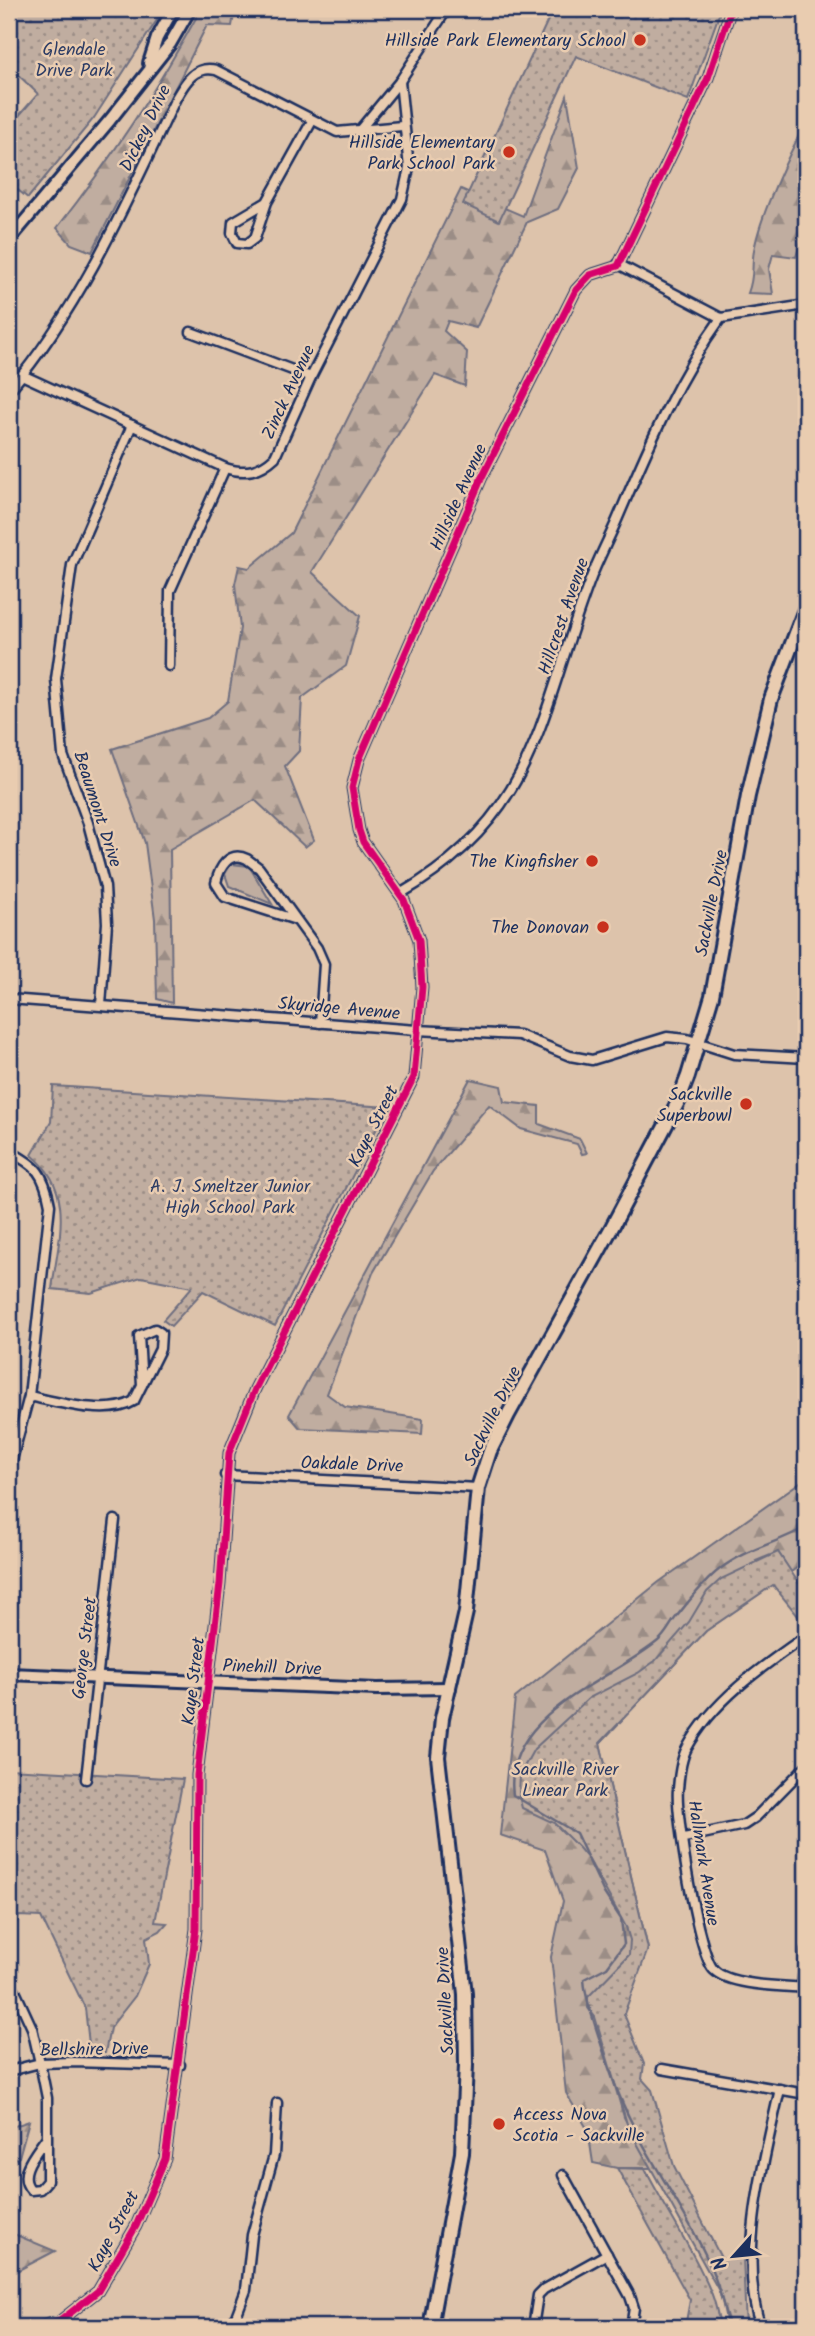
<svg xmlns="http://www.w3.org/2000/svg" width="815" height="2336" viewBox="0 0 815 2336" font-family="Kalam,sans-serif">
  <defs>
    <pattern id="forest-firs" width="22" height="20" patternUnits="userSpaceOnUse" patternTransform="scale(1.75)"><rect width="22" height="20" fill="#c0ada0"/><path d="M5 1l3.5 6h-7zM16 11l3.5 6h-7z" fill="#9b8d86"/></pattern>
    <pattern id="park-dots" width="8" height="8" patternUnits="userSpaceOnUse" patternTransform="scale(1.75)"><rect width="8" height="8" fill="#c0ada0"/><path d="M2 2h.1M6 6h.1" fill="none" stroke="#9b8d86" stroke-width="1.8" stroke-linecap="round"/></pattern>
  </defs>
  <rect width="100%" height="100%" fill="#ddc3ab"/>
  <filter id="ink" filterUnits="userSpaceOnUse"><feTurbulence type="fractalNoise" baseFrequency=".0143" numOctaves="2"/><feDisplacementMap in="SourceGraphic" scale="14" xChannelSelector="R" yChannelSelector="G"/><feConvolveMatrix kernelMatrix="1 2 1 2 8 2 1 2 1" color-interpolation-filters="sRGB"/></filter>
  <g filter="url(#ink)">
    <path fill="#c0ada0" stroke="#6e6e7f" stroke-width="2" d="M231,864l18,2 23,38 -43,-18 -4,-12z"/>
    <g fill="url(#forest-firs)" stroke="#6e6e7f" stroke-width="2">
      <path d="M201,9h34l-3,17 -25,-1 -115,227 -21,-8 -14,-16c55,-70 102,-142 144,-219z"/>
      <path d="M567,96l12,72 -21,41 -31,13 -51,106 -28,-7 -4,10 23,21 -2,34 -30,-11 -123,197 48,44 -14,50 -44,32 -3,53 -14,15 29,74 -9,7 -50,-47 -85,49 2,154 -15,-4 -2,-80 -10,-76 -33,-94 96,-31 20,-17 12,-73 -5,-44 4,-18 10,2 42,-35 170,-344 62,27z"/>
      <path d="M806,122v102l-10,33 -23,-3 -4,15 4,25 -25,-1c7,-18 3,-26 6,-43 7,-37 34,-94 52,-128z"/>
      <path d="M470,1079l31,7 3,16 35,4v18l41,15 7,14 -5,1 -5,-10 -56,-15 -32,-24 -56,66 -60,102 -46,121 18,13 78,12 -1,15 -122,-6 -11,-13z"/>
      <path d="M806,1478v83l-15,11 -13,-20 -22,9 17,23 -67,47 -106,112 48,206 -59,60 6,8 29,100 27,51h-34l-24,-5 -5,-33 -22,-37 -15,-136 12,-56 -18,-51 -45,-15 15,-137 144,-116z"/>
      <path d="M29,2121l-10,36 -10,5v-34z"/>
      <path d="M9,2232l46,19 -46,24z"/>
    </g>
    <g fill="url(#park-dots)" stroke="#6e6e7f" stroke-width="2">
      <path d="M9,9h155l-70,109 -66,80 -19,-15v-56l29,-33 -29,-28z"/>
      <path d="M553,9h168l-33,91 -112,-44 -77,165 -36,-17z"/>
      <path d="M53,1086l335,21 -113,219 -72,-35 -32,35 -8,-6 29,-33 -51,-10 -50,16 -39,-4c6,-49 24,-97 -20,-134l19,-33z"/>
      <path d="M778,1552l28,42v32l-33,-41 -67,46 -106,112 48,206 -24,65 20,50 -2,15 10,11 22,76 48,94 21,-4 3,71h-16l-11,-36 -91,-164 -33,-110 -7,-9v-11l41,-42 1,-15 -4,-13 -37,-67 -10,-12 -25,-25 -32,-15 -3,-12 1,-22 14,-25 55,-51 49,-25 17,-12 34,-39 18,-30 14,-13z"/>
      <path d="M9,1769l174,10 -28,143 12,1 -7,8 -14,7 3,26 -14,32 -25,32 -5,25h-15l-5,-45 -44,-91 -22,-1 -10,27 4,-27h-4z"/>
      <path d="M617,2168l28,1c21,41 47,79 65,121 6,12 7,25 11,37h-36l5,-27z"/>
    </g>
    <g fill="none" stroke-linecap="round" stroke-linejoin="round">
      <path stroke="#67697d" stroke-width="2.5" d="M727,2327c-8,-73 -62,-137 -94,-202 -17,-32 -27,-66 -38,-100 -5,-17 -10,-28 -11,-46l23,-12 17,-23 -3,-25 -17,-26 -28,-60 -63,-38c-11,-80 95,-113 145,-154 8,-6 12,-17 19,-25 12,-15 28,-36 43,-47 26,-20 58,-26 86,-42"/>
      <g stroke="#1b2f5e" stroke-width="13">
        <g id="street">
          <path d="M358,132l42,-51 47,-72"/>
          <path d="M267,202l-34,20 -1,11 5,10 10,1 8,-6 12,-36 45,-81"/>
          <path d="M618,264l103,54 85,-13"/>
          <path d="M191,332l120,45"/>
          <path d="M22,375l203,93c20,6 34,4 50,-11l36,-80 91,-178 7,-31 -9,-87"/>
          <path d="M9,391c73,-86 119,-192 167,-293 9,-16 19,-33 40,-28l121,62 65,-6"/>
          <path d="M169,666l1,-75 55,-123"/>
          <path d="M400,894c137,-79 139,-178 189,-311 8,-22 19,-42 28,-63 30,-70 59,-140 104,-202"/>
          <path d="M296,920l-71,-23 -9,-14c3,-15 13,-33 31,-24l12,9 58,80 7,16 -4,59"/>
          <path d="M9,999l408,31 102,5 51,21 22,4 75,-23 20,2 47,15 72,4"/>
          <path d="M101,1005l6,-82 -2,-36 -17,-64 -25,-68 -7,-76 16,-114 60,-140"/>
          <path d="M9,1151c28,15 35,22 41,54l-21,191 -20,75"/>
          <path d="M29,1396c28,6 80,21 105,5l26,-52 1,-16 -6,-4 -16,7 3,49"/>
          <path d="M225,1475l253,13"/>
          <path d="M806,1636c-43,30 -93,64 -119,112 -6,11 -8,28 -9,41 -3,24 20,166 36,181 16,16 69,16 92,18"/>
          <path d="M86,1779l29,-259"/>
          <path d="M684,1838l60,-13 12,-8 50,-51"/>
          <path d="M9,1978l23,50 8,35 7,35v83l-7,8 -9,1c-15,-16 5,-37 15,-52"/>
          <path d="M802,1988l4,-38"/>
          <path d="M662,2069l144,25"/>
          <path d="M9,2071l31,-8 32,-1 108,3"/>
          <path d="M563,2175l67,121 4,12 -3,19"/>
          <path d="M39,2327l21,-6 38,-30 38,-65 29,-67 31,-230 1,-154 23,-191 9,-131 26,-64 159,-312 8,-90 -3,-47 -15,-40 -41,-58 -4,-12 -7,-42 7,-28 123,-283 94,-187 14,-15 28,-9 90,-188 23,-69"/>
          <path d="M232,2327l14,-37 6,-55 22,-80 3,-52"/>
          <path d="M533,2327l5,-32 6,-6 63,-35"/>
          <path d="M764,2327l-4,-2c-22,-70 4,-165 20,-236"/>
        </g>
      </g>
      <g stroke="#1b2f5e" stroke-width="16">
        <g id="secondary">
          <path d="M149,63l8,-25 16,-29"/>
          <path d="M9,240l101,-120 60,-76 20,-35"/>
          <path d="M9,1674l368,15 73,-1"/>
        </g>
      </g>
      <g stroke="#1b2f5e" stroke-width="18">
        <path id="primary" d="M430,2327l32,-174 4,-88 -1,-71 -27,-237 4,-39 24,-106 12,-124 12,-37 18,-36 104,-188 66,-125 10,-26 24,-80 36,-200 23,-97 35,-92"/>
      </g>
      <use href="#street" stroke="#e9ccb0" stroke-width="8"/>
      <use href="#secondary" stroke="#e9ccb0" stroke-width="10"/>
      <use href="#primary" stroke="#e9ccb0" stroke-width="12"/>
      <g stroke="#e9ccb0" stroke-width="11">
        <path id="cycleway" d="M39,2327l21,-6 38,-30 38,-65 29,-67 31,-230 1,-154 23,-191 9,-131 26,-64 159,-312 8,-90 -3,-47 -15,-40 -41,-58 -4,-12 -7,-42 7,-28 123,-283 94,-187 14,-15 28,-9 90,-188 23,-69"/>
      </g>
      <use href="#cycleway" stroke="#d6006c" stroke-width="7"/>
    </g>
  </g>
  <g fill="#c8321e" stroke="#e9ccb0" stroke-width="2.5">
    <circle cx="640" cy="40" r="7"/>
    <circle cx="509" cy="152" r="7"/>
    <circle cx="592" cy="861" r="7"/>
    <circle cx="603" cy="927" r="7"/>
    <circle cx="746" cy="1104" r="7"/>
    <circle cx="499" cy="2124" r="7"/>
  </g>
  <g text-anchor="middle" stroke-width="5" stroke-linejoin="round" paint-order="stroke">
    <g font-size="18" fill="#1b2f5e" stroke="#e9ccb0" text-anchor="end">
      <text x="626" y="46">Hillside Park Elementary School</text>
      <text x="495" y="148">Hillside Elementary<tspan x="495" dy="21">Park School Park</tspan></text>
      <text x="578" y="867">The Kingfisher</text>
      <text x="589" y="933">The Donovan</text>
      <text x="732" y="1100">Sackville<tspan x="732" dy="21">Superbowl</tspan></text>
      <text x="513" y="2120" text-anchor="start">Access Nova<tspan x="513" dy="21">Scotia - Sackville</tspan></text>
    </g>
    <g font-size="18" fill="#2c3c65" stroke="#e9ccb0">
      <text x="74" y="55">Glendale<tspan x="74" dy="21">Drive Park</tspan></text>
      <text x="230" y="1192">A. J. Smeltzer Junior<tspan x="230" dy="21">High School Park</tspan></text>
      <text x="565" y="1775">Sackville River<tspan x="565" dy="21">Linear Park</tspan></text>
    </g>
    <g font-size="18" fill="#1b2f5e" stroke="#e9ccb0">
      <text transform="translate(145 128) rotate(-64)" y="6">Dickey Drive</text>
      <text transform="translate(288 392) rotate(-65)" y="6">Zinck Avenue</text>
      <text transform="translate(458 497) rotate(-66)" y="6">Hillside Avenue</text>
      <text transform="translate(563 616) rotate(-71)" y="6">Hillcrest Avenue</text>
      <text transform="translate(98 809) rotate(72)" y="6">Beaumont Drive</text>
      <text transform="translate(711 903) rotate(-79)" y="6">Sackville Drive</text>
      <text transform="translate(339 1008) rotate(5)" y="6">Skyridge Avenue</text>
      <text transform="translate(373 1126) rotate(-63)" y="6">Kaye Street</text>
      <text transform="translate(492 1416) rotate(-64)" y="6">Sackville Drive</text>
      <text transform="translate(352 1464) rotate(2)" y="6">Oakdale Drive</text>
      <text transform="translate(84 1648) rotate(-83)" y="6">George Street</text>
      <text transform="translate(272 1667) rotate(2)" y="6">Pinehill Drive</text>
      <text transform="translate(193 1681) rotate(-83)" y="6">Kaye Street</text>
      <text transform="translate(704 1863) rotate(81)" y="6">Hallmark Avenue</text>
      <text transform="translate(445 2001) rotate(-93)" y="6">Sackville Drive</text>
      <text transform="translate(94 2049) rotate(-1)" y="6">Bellshire Drive</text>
      <text transform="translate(113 2231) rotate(-62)" y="6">Kaye Street</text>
    </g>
  </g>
  <rect width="815" height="2336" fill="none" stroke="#e9ccb0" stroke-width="35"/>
  <rect x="18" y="18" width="780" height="2301" fill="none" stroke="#1b2f5e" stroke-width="2.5" filter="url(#ink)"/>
  <g transform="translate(734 2256) rotate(243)" stroke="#e9ccb0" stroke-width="5" paint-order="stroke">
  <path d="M0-5L12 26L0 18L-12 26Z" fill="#1b2f5e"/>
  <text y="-10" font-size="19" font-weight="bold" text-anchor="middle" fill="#1b2f5e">N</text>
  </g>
</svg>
